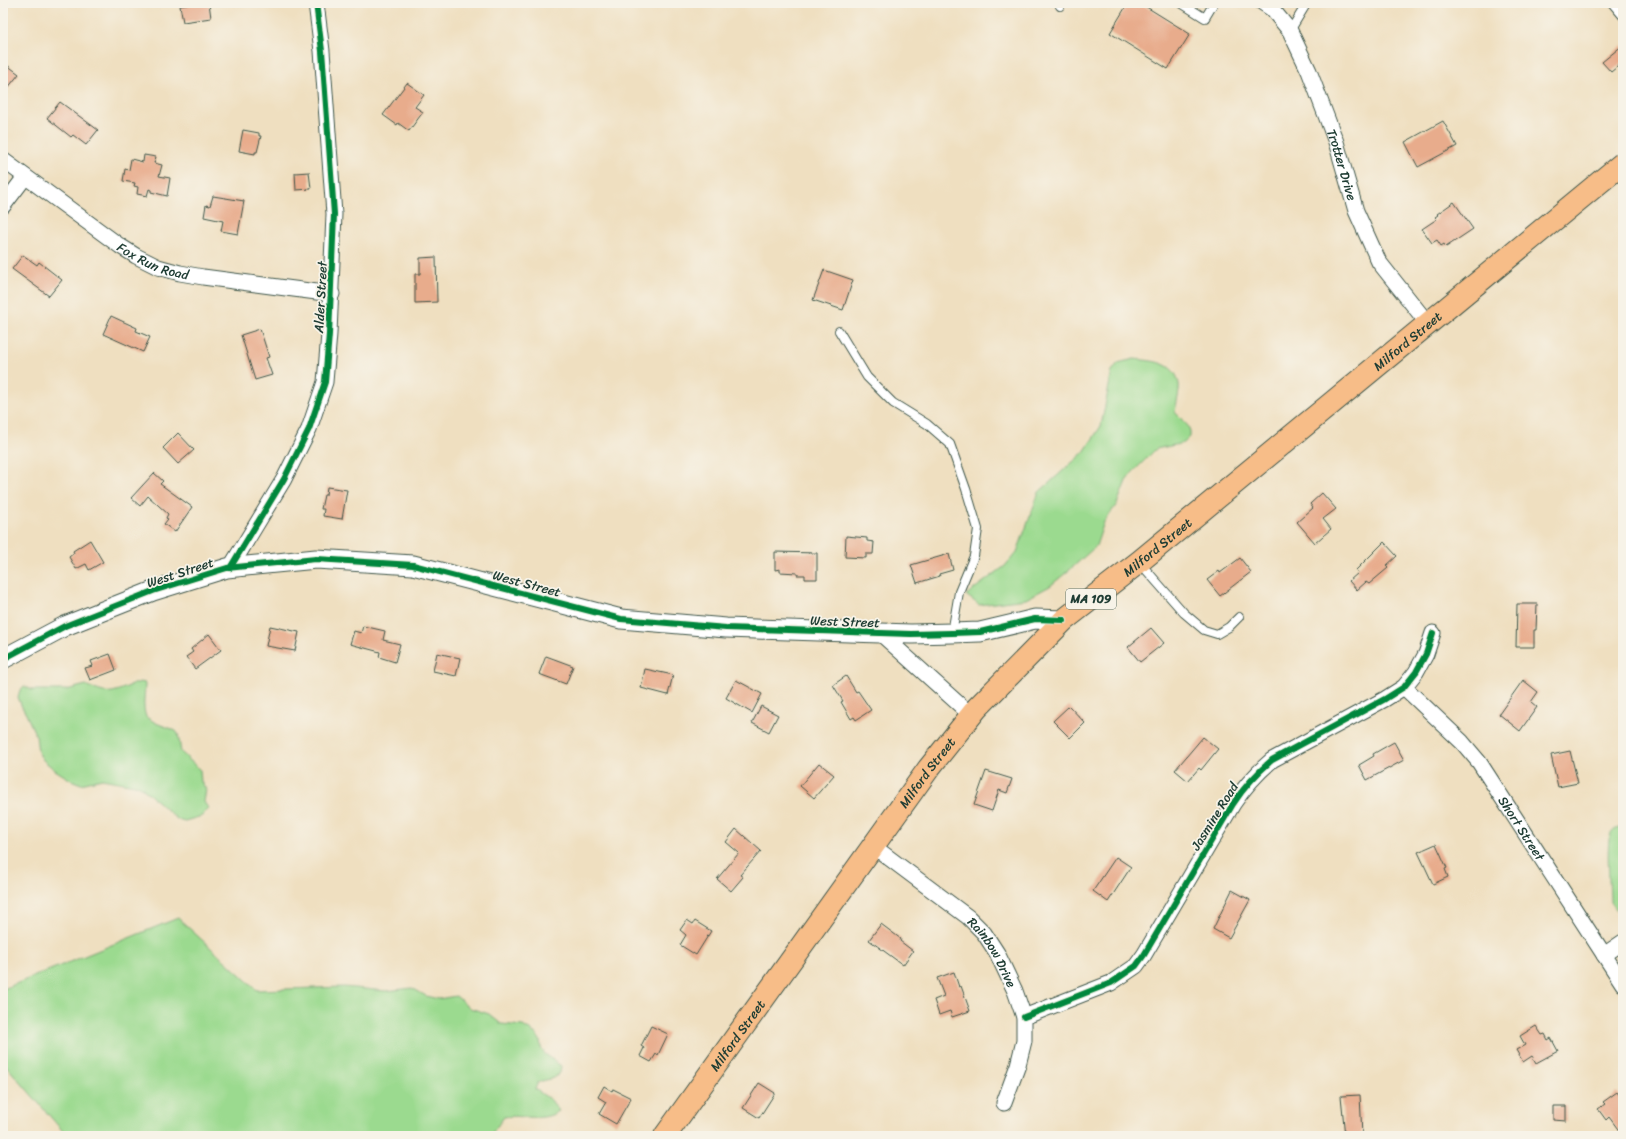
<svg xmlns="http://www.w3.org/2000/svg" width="1626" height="1139" viewBox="0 0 1626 1139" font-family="Sriracha,sans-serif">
  <rect width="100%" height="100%" fill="#f7f3e8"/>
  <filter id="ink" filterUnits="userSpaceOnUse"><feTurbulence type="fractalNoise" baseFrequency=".025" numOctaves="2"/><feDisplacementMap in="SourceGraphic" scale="8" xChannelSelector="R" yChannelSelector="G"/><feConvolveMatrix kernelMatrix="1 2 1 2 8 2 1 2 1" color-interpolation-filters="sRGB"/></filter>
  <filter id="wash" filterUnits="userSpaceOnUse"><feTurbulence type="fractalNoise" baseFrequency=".012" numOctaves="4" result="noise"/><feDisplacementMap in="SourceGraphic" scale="16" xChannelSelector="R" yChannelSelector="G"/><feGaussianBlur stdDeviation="0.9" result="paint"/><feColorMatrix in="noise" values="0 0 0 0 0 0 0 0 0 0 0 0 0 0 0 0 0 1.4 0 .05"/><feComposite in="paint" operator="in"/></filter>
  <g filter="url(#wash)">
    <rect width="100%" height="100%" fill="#efdfc0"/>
    <g fill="#9bda8f" stroke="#5d8c62">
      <path d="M1134,359c18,2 41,2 45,25 1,8 -3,20 -4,28l13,14 2,5v6l-6,6 -28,6 -23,23 -7,9 -9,23 -13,18 -8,24 -23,21 -23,19 -24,13 -47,6 -13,-10 39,-29 12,-14 22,-60 45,-40 17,-26 11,-55 6,-8z"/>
      <path d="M140,682l5,1c0,12 -3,23 1,34l10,6 20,8 2,3 3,18 19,18 1,12 5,7 -2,13 4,6 -6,8 -17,5 -8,-2 -37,-33 -38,-7 -21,5 -10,-4 -16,-10 -12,-10 -5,-8 -2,-16 -10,-22 -4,-7 -4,-10 2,-7 4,-4 8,4h34l20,-5c26,14 29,5 54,-3z"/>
      <path d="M1619,827h4v81l-8,1 -5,-7c0,-16 -4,-54 0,-67 2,-5 5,-7 9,-8z"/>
      <path d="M178,918l79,72 87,-3 42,4 26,-3 14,8 12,3 18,-3 14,12 19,6 12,10 22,2 13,8 4,6 1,8 3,5 17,13 -1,7 -6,5 -16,4 -3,7 16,11 8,11c-17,12 -36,3 -55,6l-14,19h-423l-64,-74v-73z"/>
    </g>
    <g id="blocks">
      <g fill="#e8ac8c">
        <path d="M197,3h12l2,15 -28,4 -3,-16z"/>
        <path d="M1128,3h12l50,31 -22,35 -58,-36z"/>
        <path d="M1623,45v17l-12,10 -9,-10z"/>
        <path d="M3,62l16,12 -16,20z"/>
        <path d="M407,83l17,12 -9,12 8,5 -14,19 -11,-8 -1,2 -14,-10z"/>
        <path d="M60,102l38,28 -12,15 -13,-10 -2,2 -24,-19z"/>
        <path d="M1443,121l14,25 -39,21 -13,-25z"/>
        <path d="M243,130l16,3v3h2l-4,16h-2v2l-16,-3z"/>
        <path d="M144,155l12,2 -2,6 8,2 -3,11 11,2 -3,18 -16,-4v-2l-2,-1 -2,7 -10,-2 1,-7 -4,-1 1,-3 -12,-2 2,-12 4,1 2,-11 12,3z"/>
        <path d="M309,172l2,17 -15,1 -1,-17z"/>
        <path d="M213,196l31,5 -6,33 -17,-3 2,-10 -19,-4 2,-12 4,1z"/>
        <path d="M1454,202l19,27 -27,18 -2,-3 -3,2 -4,-6 -5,3 -10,-14 15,-10 -2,-2 3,-2 -1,-1z"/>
        <path d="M23,255l14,10 2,-3 23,18 -13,16 -37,-27z"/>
        <path d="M436,257l1,45 -22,1v-29h5v-16z"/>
        <path d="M824,270l29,10 -10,30 -30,-10z"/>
        <path d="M111,316l26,12 -1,3 14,6 -7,15 -40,-18z"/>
        <path d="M260,329l9,28 -3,1 6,17 -17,5 -14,-45z"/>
        <path d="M178,433l16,17 -16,14 -15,-16z"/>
        <path d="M154,473l9,8 -3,3 32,23 -17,25 -11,-8 4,-5 -2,-1 2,-4 -20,-18 -8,10 -9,-8z"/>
        <path d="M327,487l20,3 -5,29 -19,-3 1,-7h-3l3,-14h2z"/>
        <path d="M1322,493l14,16 -13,10 8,10 -16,14 -18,-21 16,-14 -3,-4z"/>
        <path d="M846,536l21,2v3l7,1 -1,12h-7v4l-21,-1z"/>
        <path d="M90,540l13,22 -14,8 -3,-6 -10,5 -7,-12 5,-4 -1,-2z"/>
        <path d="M1384,542l13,14 -11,10 2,2 -19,16 -3,-2 -9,8 -8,-9 9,-8 -2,-3z"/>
        <path d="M775,552l42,1v26h-12v-4h-8v-2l-17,-1v-3l-5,1z"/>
        <path d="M949,554l4,16 -14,4 1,2 -23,7 -6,-18z"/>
        <path d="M1240,558l11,14 -31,24 -13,-16 12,-9 1,2z"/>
        <path d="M1517,604h20l-1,26h-2v17h-18z"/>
        <path d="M270,626l29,6 -4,19 -29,-5z"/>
        <path d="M363,626l22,5 -2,9 17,4 -5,18 -16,-5 1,-5 -30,-8 4,-13 7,2z"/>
        <path d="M1151,628l13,15 -24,19 -12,-15z"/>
        <path d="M209,634l12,16 -26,19 -9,-12 7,-5 -2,-3z"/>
        <path d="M437,653l23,5 -4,18 -23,-5z"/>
        <path d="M110,654l6,16 -26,10 -5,-12 8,-2 -2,-5z"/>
        <path d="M546,656l27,10 -7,18 -27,-10z"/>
        <path d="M645,669l28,6 -5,20 -27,-7z"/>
        <path d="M846,676l10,16 2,-1 13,19 -15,10 -2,-3 -3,2 -10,-17 2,-1 -10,-16z"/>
        <path d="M736,680l26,14 -10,19 -26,-15z"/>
        <path d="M1523,680l15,12 -7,10 6,5 -17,24 -21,-17z"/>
        <path d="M761,706l17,9 -9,17 -17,-9z"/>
        <path d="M1069,706l16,17 -15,15 -17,-17z"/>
        <path d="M1203,737l15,12 -17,21 -2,-2 -11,13 -13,-11z"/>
        <path d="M1394,742l10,18 -37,20 -8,-15 15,-9 -1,-2z"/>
        <path d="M1570,751l8,32 -20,4 -7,-32z"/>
        <path d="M819,763l15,12 -20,23 -14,-12z"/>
        <path d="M986,771l26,8 -5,14 -8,-3 -7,21 -18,-6z"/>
        <path d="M736,829l25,22 -21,24 3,2 -12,14 -14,-12 22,-26 -13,-11z"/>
        <path d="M1436,844l11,24 -2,1 3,8 -15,7 -15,-32z"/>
        <path d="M1116,857l15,10 -23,35 -15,-11z"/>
        <path d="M1232,890l18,10 -21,38 -16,-9z"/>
        <path d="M687,920l6,4 2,-3 16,10 -15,24 -16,-10 6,-10 -6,-5z"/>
        <path d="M881,924l20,15 -1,2 13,10 -10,14 -34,-25z"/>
        <path d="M954,972l5,15 2,-1 9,25 -18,6 -2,-6 -11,4 -5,-15 10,-4 -7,-18z"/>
        <path d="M651,1026l17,8 -10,21 -2,-1 -5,8 -11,-6 4,-8 -3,-2z"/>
        <path d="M1536,1026l6,9 3,-1 3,6 3,-2 7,13 -22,12 -4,-7 -9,6 -7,-12 9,-5 -5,-9z"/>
        <path d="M759,1083l16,10 -16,25 -16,-10z"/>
        <path d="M604,1086l8,5 1,-2 18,9 -15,26 -17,-10 7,-12 -8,-5z"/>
        <path d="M1617,1092l6,8v36l-14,-19 -3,3 -8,-11 7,-5 -2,-2z"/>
        <path d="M1360,1095l2,41h-17l-4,-40z"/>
        <path d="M1553,1106h13v15l-13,-1z"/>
      </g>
    </g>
  </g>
  <g filter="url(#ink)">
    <use href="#blocks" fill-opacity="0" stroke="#3e5549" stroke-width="1"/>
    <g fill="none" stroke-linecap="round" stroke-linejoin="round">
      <g stroke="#3e5549" stroke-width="10">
        <g id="service">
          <path d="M1181,3l24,15 9,-15"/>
          <path d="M1612,3l11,13"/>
          <path d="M1060,6l2,-3"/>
          <path d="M1290,31l17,-28"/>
          <path d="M839,331l28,46 26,26 34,21 23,20 16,45 12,40 -4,27 -15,36 -7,41"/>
          <path d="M1140,563l44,50 20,17 13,4 12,-7 10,-10"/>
        </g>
      </g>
      <g stroke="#3e5549" stroke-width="17">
        <g id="minor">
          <path id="s1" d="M1263,3l9,6 18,22 19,40 27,71 20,69 23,51 50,63"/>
          <path id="s2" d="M3,160l117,86 16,10 22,11 22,6 23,4 129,17"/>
          <path d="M3,206l22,-29"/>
          <path d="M230,568l54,-89 25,-50 16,-47 4,-48 5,-120 -12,-163 -6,-48"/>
          <path d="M880,633l91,82"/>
          <path id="s3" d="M1404,687l58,55 17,20 144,222"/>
          <path id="s4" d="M873,846l95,71 16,16 13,20 18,38 9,26v24l-6,24 -14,38"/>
          <path d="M1604,955l19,-13"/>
          <path d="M1024,1017l87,-34 25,-17 8,-11 89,-151c11,-17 24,-31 39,-44l113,-61 19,-12 12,-15 10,-18 7,-21"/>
        </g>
      </g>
      <g stroke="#3e5549" stroke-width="21">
        <path id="tertiary" d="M3,659l62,-33 88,-35 74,-23 89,-9 97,6 208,54 105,9 185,6 41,-1 28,-1 55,-13 29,1"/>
      </g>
      <g stroke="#3e5549" stroke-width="24">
        <g id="primary">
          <path id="s5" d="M665,1136l264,-368 48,-60 87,-88 75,-58 484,-399"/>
        </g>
      </g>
      <use href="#service" stroke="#fff" stroke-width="8"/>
      <use href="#minor" stroke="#fff" stroke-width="15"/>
      <use href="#tertiary" stroke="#fff" stroke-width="19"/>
      <use href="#primary" stroke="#f7bd88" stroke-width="22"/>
      <g stroke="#f7f3e8" stroke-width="8">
        <g id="cycleway">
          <path d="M230,568l54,-89 25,-50 16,-47 4,-48 5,-120 -12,-163 -6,-48"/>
          <path d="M3,659l62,-33 88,-35 74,-23 89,-9 97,6 208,54 105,9 185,6 41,-1 28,-1 55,-13 29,1"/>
          <path d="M1024,1017l87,-34 25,-17 8,-11 89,-151c11,-17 24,-31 39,-44l113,-61 19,-12 12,-15 10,-18 7,-21"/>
        </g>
      </g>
      <use href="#cycleway" stroke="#00873e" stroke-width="6"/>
    </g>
  </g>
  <g text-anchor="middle" stroke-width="3.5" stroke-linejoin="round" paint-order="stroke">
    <rect fill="#f7f3e8" stroke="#60746a" stroke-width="1" x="1066" y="589" width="50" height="20" rx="3"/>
    <g font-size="12" font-weight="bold" fill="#1f3d34">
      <text x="1091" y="603">MA 109</text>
    </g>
    <g font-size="13" fill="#1f3d34" stroke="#f7f3e8">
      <text dy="5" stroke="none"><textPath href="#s1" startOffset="183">Trotter Drive</textPath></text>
      <text dy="5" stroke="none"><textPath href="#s2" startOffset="182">Fox Run Road</textPath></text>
      <text transform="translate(320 297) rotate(-87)" y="5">Alder Street</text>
      <text dy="5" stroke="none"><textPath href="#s5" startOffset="1096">Milford Street</textPath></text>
      <text dy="5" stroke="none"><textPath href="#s5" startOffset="772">Milford Street</textPath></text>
      <text transform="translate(180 572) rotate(-18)" y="5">West Street</text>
      <text transform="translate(527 583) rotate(15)" y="5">West Street</text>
      <text transform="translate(845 621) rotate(2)" y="5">West Street</text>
      <text dy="5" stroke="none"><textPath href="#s5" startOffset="448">Milford Street</textPath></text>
      <text transform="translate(1214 816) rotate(-58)" y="5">Jasmine Road</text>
      <text dy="5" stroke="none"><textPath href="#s3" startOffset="185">Short Street</textPath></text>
      <text dy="5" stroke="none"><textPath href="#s4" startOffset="162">Rainbow Drive</textPath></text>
      <text dy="5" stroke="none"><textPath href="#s5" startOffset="124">Milford Street</textPath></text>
    </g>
  </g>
  <rect width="1626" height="1139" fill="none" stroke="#f7f3e8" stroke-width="16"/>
</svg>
